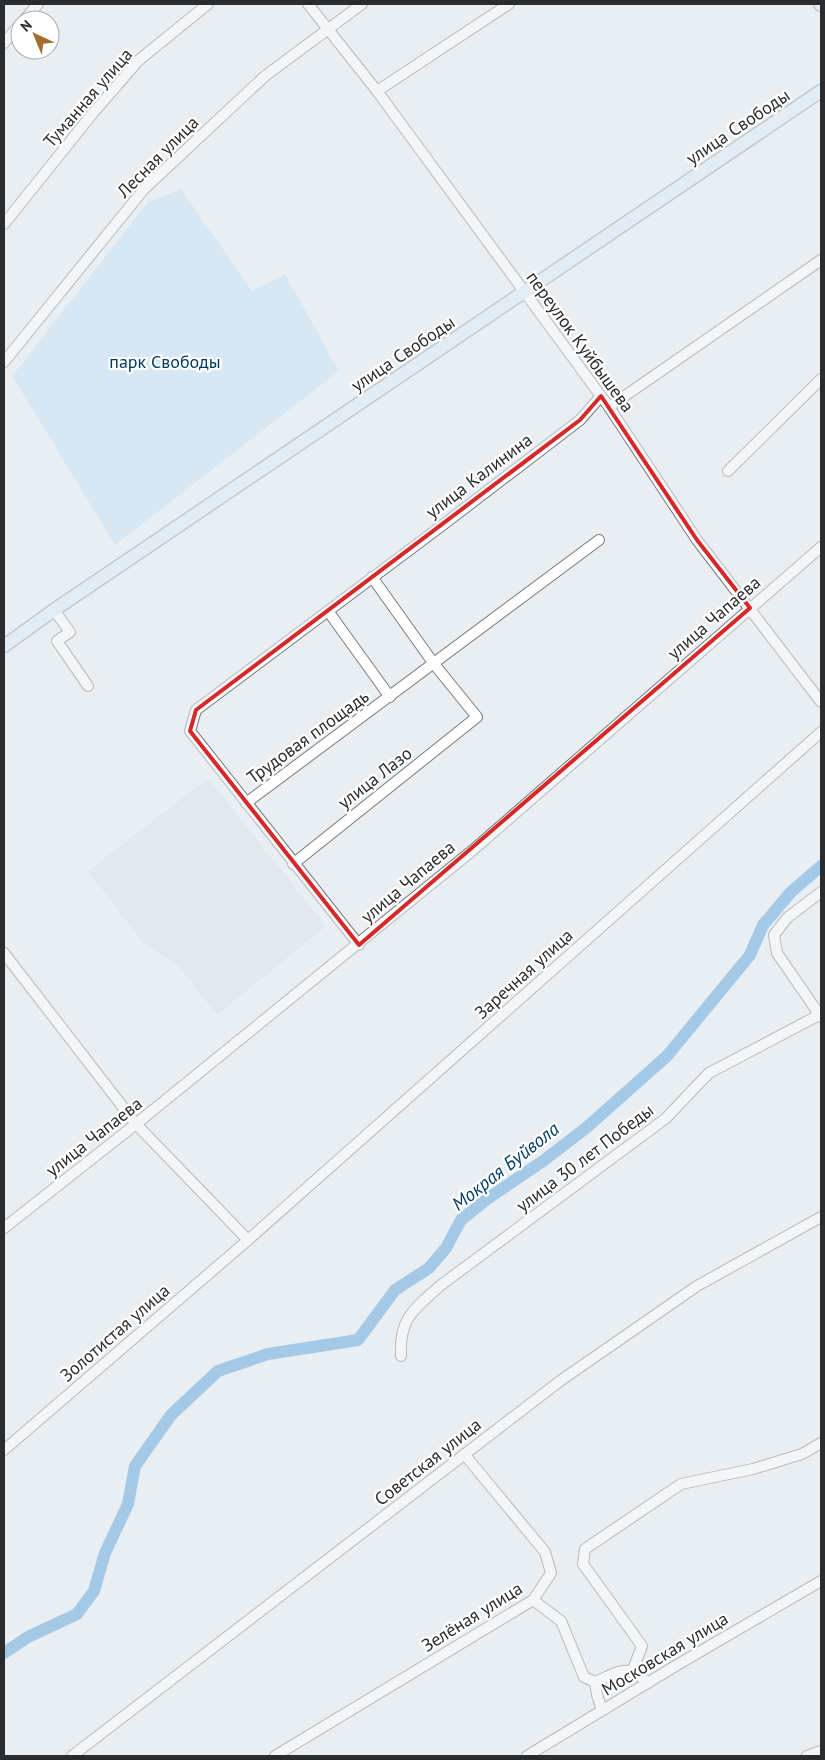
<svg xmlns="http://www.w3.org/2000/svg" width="825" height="1760" viewBox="0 0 825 1760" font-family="'PT Sans',sans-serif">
  <rect width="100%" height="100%" fill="#e9eef2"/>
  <path fill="#d7e2ec" d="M208,778l118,148 -109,89 -39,-49 -35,-23 -55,-72z"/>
  <path fill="#c2def7" d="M181,189l71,102 33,-17 54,97 -224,174 -103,-169 136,-174z"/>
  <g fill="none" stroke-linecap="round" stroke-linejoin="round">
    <path stroke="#519bd7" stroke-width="12" d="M4,1653l24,-16 49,-23 17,-23 11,-38 23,-49 7,-38 36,-51 47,-44 50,-17 90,-14 37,-50 34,-22 17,-20 15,-28 26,-21 56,-38 43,-33 81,-72 83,-101 13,-30 28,-33 30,-26"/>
    <g stroke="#777b7f" stroke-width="12">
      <g id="minor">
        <path d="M308,4l69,87 232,316 88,133 124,162"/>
        <path d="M24,20l14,-16"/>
        <path d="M4,43l16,-19"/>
        <path d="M377,91l132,-87"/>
        <path d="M4,224l89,-111 46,-53 69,-56"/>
        <path d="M4,362l140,-173 121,-113 97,-72"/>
        <path d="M609,407l212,-147"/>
        <path d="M728,471l93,-92"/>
        <path d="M54,610l16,22 -13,9 31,45"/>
        <path d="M328,611l62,86"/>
        <path d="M246,803l353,-263"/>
        <path d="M293,864l184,-147 -43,-53 -62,-87"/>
        <path d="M821,892l-34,26 -13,17 3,18 44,64"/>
        <path d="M359,945l-169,-214 6,-21 252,-189 132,-101 21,-24"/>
        <path d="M4,953l132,171 112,116"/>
        <path d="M4,1228l132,-104 337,-274 348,-303"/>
        <path d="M401,1356c-2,-38 13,-47 40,-71l224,-166 44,-46 112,-59"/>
        <path d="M4,1450l244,-210 573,-508"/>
        <path d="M533,1600l28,21 23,56 11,5c24,-10 32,-20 53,1"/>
        <path d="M632,1672l10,-26 -59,-82 2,-15 96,-65 72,-15 49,-15 19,-11"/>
        <path d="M595,1682l2,13 5,15"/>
        <path d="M72,1756l488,-375 137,-95 124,-69"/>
        <path d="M275,1756l258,-156 18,-27 -6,-21 -81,-98"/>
        <path d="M527,1756l150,-91 144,-84"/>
        <path d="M807,1756l14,-5"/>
      </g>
    </g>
    <g stroke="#8f9daa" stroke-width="15">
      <g id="major">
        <path d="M820,4l1,1"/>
        <path d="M4,646l50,-36 767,-519"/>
      </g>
    </g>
    <use href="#minor" stroke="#fff" stroke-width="10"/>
    <use href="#major" stroke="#dce9f4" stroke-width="12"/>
  </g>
  <path d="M0 0H825V1760H0ZM601,396l96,144 53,68 -391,337 -169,-214 6,-21 384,-290z" fill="#e9eef2" fill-opacity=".55" fill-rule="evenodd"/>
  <path fill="none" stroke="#d62828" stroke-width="4" stroke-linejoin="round" d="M601,396l96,144 53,68 -391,337 -169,-214 6,-21 384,-290z"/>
  <g text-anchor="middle" stroke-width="4.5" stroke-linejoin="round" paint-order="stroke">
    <g font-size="18" fill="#2a2c2e" stroke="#fff">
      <text transform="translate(88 98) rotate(-49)" y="6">Туманная улица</text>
      <text transform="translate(738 127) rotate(-34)" y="6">улица Свободы</text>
      <text transform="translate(158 157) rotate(-45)" y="6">Лесная улица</text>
      <text transform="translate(580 342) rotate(54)" y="6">переулок Куйбышева</text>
      <text transform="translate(403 354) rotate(-34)" y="6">улица Свободы</text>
      <text transform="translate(479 476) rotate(-37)" y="6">улица Калинина</text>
      <text transform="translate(714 618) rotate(-41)" y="6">улица Чапаева</text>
      <text transform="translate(308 737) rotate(-36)" y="6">Трудовая площадь</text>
      <text transform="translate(375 778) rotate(-38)" y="6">улица Лазо</text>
      <text transform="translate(408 882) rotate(-40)" y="6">улица Чапаева</text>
      <text transform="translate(524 974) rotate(-42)" y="6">Заречная улица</text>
      <text transform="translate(94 1137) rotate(-38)" y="6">улица Чапаева</text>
      <text transform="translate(585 1158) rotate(-37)" y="6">улица 30 лет Победы</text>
      <text transform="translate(115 1333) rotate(-41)" y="6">Золотистая улица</text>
      <text transform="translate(428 1462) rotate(-38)" y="6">Советская улица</text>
      <text transform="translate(472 1617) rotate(-32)" y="6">Зелёная улица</text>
      <text transform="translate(665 1654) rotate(-31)" y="6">Московская улица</text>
    </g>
    <g font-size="18" fill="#003b63" stroke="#fff">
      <text x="165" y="368">парк Свободы</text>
    </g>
    <g font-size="19" font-style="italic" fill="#023e65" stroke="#fff">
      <text transform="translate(505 1166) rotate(-38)" y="7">Мокрая Буйвола</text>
    </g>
  </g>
  <rect width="825" height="1760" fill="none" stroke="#2a2c2e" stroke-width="10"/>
  <g transform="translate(35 35) rotate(316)"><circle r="24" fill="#ffffff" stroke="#aaabab"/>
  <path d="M0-4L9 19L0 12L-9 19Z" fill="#a66c2c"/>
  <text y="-8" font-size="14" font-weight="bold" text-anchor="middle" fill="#2a2c2e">N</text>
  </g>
</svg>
